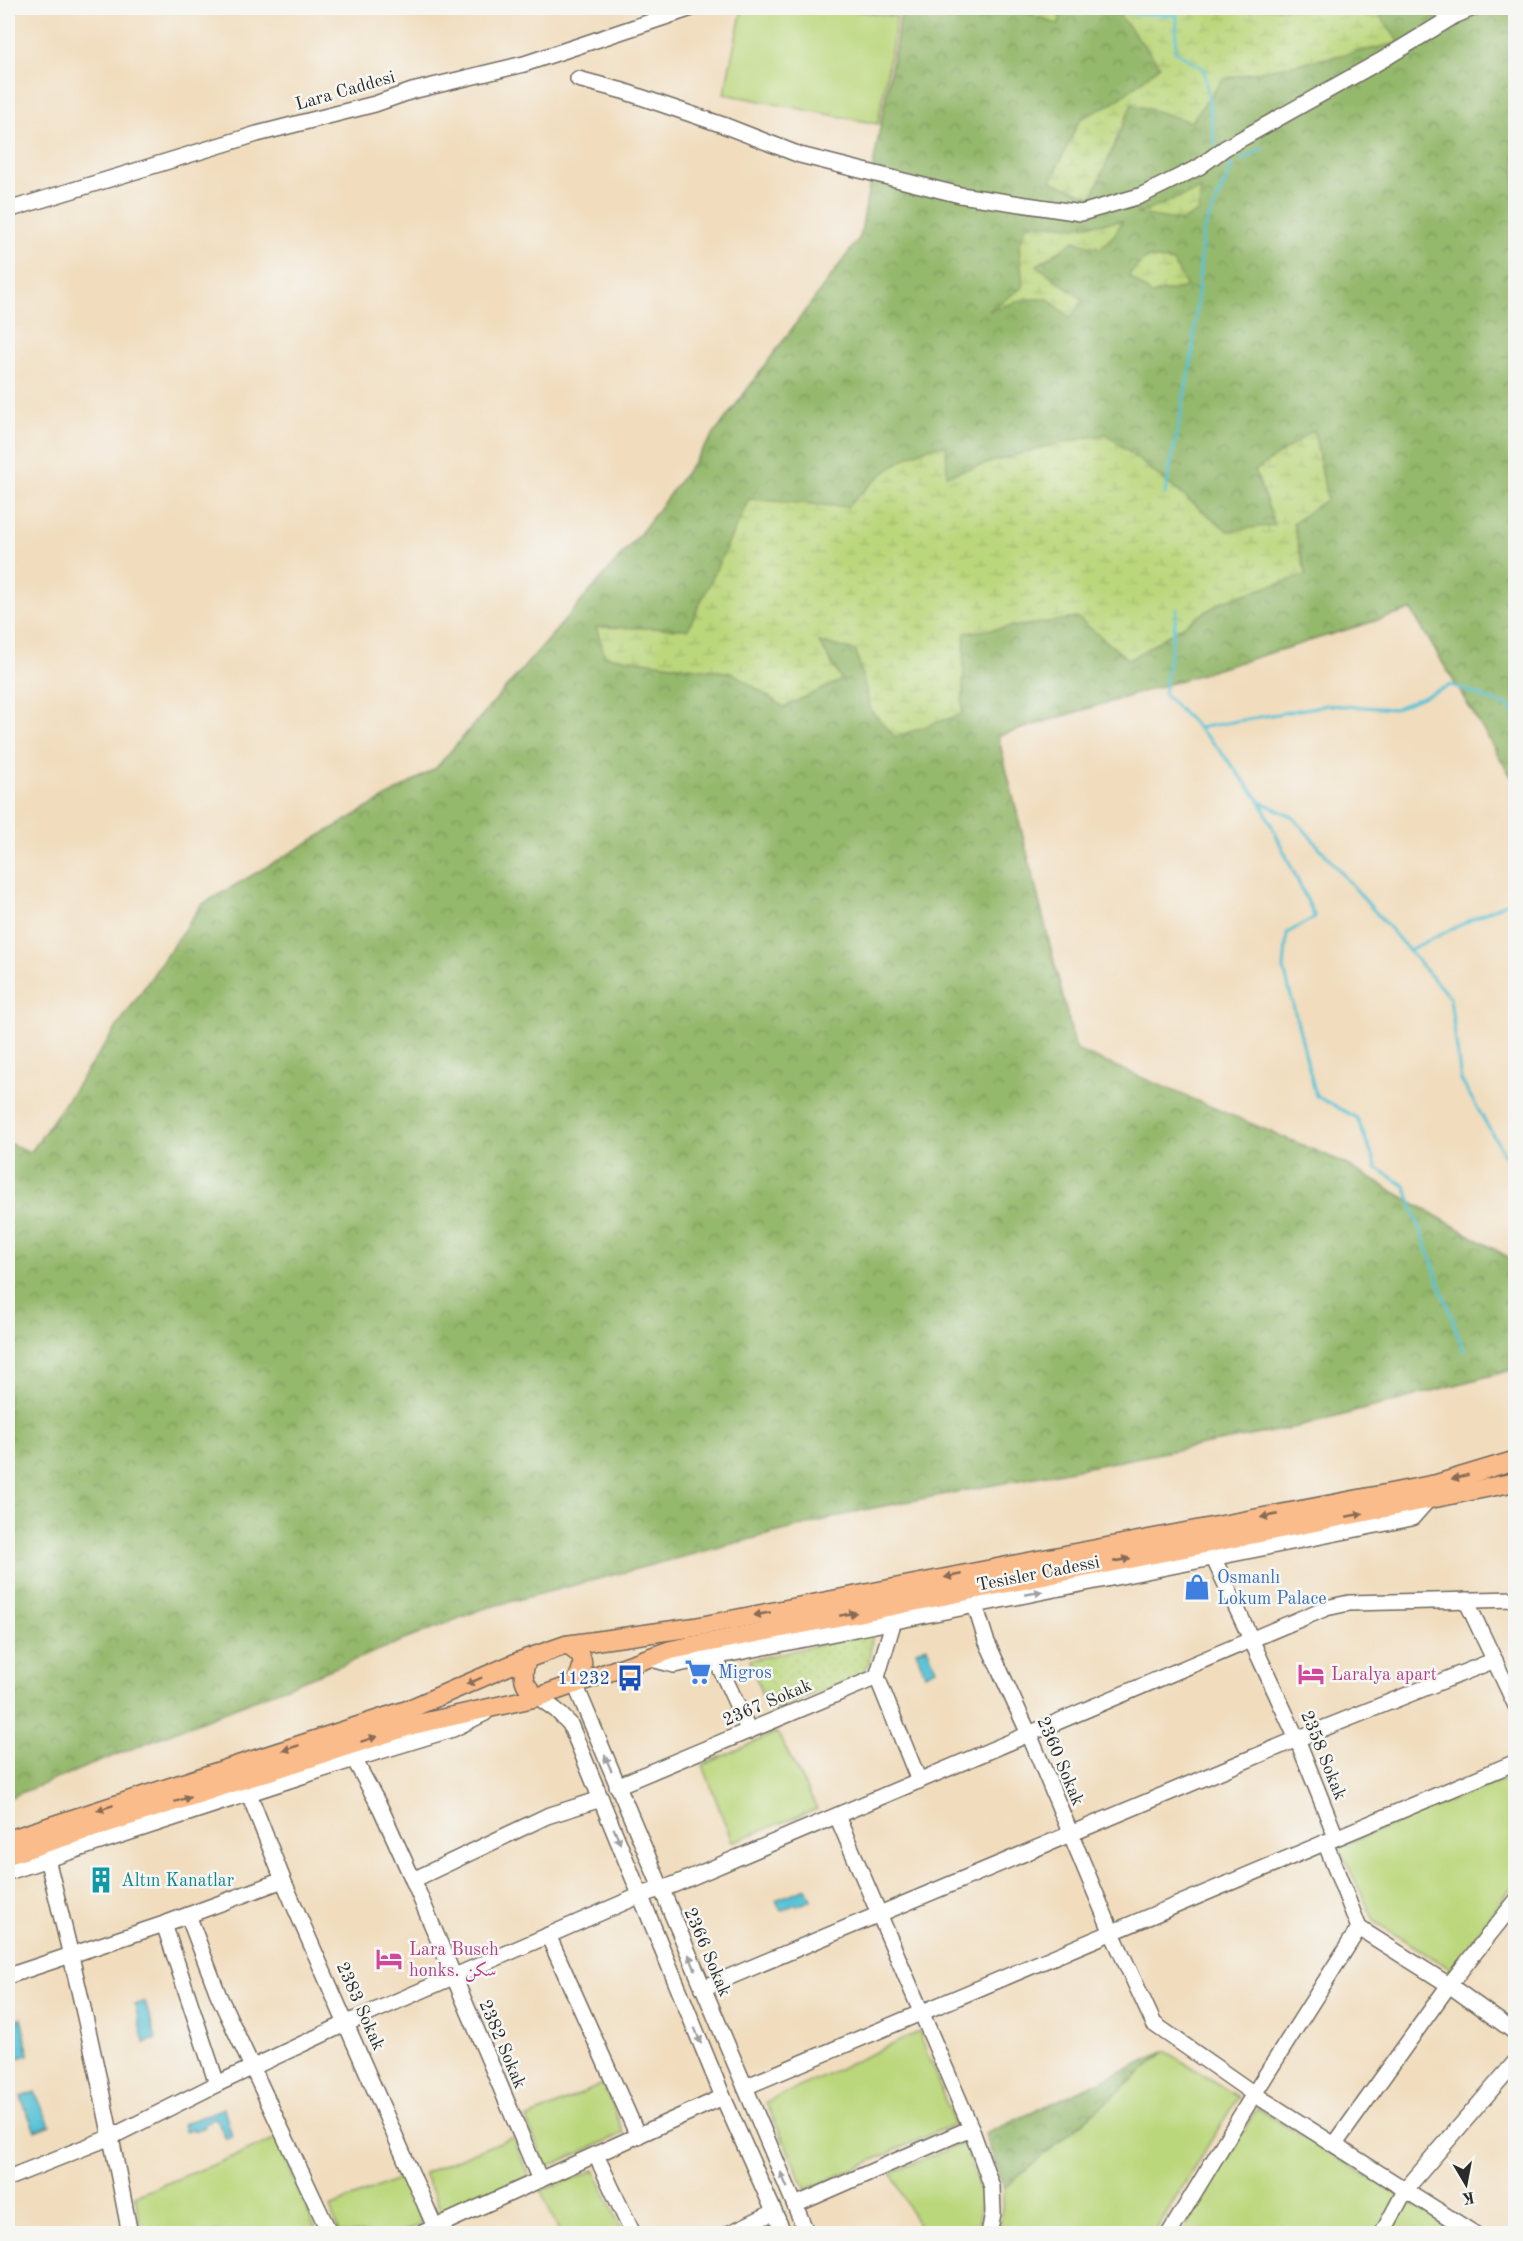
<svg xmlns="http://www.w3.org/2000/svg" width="1523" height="2241" viewBox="0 0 1523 2241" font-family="'Old Standard TT',Amiri,serif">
  <defs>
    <pattern id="forest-crowns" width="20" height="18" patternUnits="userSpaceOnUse" patternTransform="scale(1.5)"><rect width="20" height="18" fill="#94b86c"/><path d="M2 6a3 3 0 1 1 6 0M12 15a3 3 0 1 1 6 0" fill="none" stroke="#799659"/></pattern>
    <pattern id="wetland-marsh" width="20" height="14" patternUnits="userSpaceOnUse" patternTransform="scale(1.5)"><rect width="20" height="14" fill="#bbd77c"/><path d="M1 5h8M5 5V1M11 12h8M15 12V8" fill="none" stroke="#a1b96b"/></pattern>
    <pattern id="park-dots" width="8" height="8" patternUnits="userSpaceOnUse" patternTransform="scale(1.5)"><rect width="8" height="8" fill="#bbd77c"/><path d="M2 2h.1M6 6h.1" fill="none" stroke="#a1b96b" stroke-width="1.8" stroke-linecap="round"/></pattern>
  </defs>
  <rect width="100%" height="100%" fill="#f6f6f2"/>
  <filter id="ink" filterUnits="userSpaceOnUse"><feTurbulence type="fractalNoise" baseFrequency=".0167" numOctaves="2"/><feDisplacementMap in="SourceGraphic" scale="12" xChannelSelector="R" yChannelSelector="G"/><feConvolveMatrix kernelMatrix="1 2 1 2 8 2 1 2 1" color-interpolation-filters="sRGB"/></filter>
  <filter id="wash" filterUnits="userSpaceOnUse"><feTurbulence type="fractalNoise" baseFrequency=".008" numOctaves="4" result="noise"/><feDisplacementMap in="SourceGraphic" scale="24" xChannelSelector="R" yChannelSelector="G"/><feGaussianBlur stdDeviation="1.35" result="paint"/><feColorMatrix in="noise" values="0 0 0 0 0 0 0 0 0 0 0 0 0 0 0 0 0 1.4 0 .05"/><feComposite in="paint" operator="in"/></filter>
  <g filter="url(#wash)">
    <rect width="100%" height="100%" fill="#f1ddbe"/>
    <g fill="#bbd77c" stroke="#738154" stroke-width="1.5">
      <path d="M747,8h90l60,9 -19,107 -154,-30 17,-80z"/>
      <path d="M777,1732l40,77 -85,33 -29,-77z"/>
      <path d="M1515,1775v107l-64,87 -76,-47 -36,-75z"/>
      <path d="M919,2032l35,92 -148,66 -40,-88z"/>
      <path d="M1166,2051l72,46 -84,136 -155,1 5,-45z"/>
      <path d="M603,2084l21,49 -77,34 -21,-48z"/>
      <path d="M1257,2108l202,125 -277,1z"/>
      <path d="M512,2137l17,39 -86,39 -19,-42z"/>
      <path d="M277,2139l40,94h-175l-7,-37z"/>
      <path d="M964,2143l18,55 -5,35h-55l-31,-60z"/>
      <path d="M595,2170l28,63h-63l-19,-42z"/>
      <path d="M402,2177l20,47 -22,9h-61l-9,-26z"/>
    </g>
    <g fill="url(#forest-crowns)" stroke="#60724c" stroke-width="1.5">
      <path d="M863,8h652v775l-104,-173 -413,126 78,314 264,111 175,100v108l-213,57 -439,84 -381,99 -474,189v-655l23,9 170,-247 235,-137 204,-234 220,-297 41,-223z"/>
      <path d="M1166,2051l-162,138 -19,-55z"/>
    </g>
    <g fill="url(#wetland-marsh)" stroke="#738154" stroke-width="1.5">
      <path d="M1014,8h47l-2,17z"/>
      <path d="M1114,8h260l26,35 -177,36 -32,43 -59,-18 -40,93 -41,-16 29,-62 35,-17 45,-36z"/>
      <path d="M1201,189l-3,23 -16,9 -45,-7z"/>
      <path d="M1122,221l-7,13 -14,14 -27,-7 -37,24 46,35 -12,18 -23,-19h-23l-36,12 34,-24 -4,-41 8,-22 52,2z"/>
      <path d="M1147,257l26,5 14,25 -36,7 -23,-19z"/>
      <path d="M1314,430l13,69 -34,24 13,52 -83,26 -94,59 -51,-42 -113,15 -3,81 -67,23 -24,-26 -15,-60 -37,-9 23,38 -58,27 -51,-34 -128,-17 -9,-29 92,2 61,-130 98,8c26,-26 61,-60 99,-62l1,30 97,-28 62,-13 122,97 47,-6 -20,-54z"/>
    </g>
    <path fill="url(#park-dots)" stroke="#738154" stroke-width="1.5" d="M869,1634l3,2 -3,27 -8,13 -93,36 -18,-52z"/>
    <g fill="#59c2d6" stroke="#427680" stroke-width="1.5">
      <path d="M927,1647l9,22 -11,5 -9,-23z"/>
      <path d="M806,1888l5,12 -14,6 -2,-2 -14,7 -5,-11z"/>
      <path d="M145,2002l11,37 -12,4 -9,-38z"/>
      <path d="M21,2018l8,37 -16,4 -5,-38z"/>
      <path d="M35,2092l15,33 -15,6 -14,-34z"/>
      <path d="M224,2108l8,29 -6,2 -10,-21 -6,1v3l-6,2 1,3 -11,4 -1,-3 -8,3 -2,-7z"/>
    </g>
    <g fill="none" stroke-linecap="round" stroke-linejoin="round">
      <g stroke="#59c2d6" stroke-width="3">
        <path d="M1124,13l53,2 -2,36 29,18 11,75"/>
        <path d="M1242,160l21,-12"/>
        <path d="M1165,494l28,-142 10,-120 29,-65 -6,-8"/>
        <path d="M1177,609l-13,85 53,53 43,54 55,116 -28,16 -3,36 32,127 41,22 20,50 28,18 59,166"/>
        <path d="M1198,728l129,-23 67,4 57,-24 59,22 6,10"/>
        <path d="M1261,802l32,15 157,181 11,82 50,86"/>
        <path d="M1409,950l107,-52"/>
      </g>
    </g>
  </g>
  <g filter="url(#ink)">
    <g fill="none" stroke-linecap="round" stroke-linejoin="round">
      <g stroke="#70695e" stroke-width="18">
        <g id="minor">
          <path d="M578,79l45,12 100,34 77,30 160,40 121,18 59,-17 59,-29 26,-19 157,-88 72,-44 19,-8"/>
          <path d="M8,210l249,-76 118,-30 37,-13 112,-27 168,-56"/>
          <path d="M1214,1559l83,180 39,98"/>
          <path d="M1466,1600l50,106"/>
          <path d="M975,1605l11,35 43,94 83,199 42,91 100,70 221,140"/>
          <path d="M715,1657l34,74"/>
          <path d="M648,1658l26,7c246,-51 492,-96 738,-147l16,-18"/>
          <path d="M877,1677l42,104"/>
          <path d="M575,1684l232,550"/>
          <path d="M538,1697l18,13 14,14 153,373 61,137"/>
          <path d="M354,1759l27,50 32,71 127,300"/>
          <path d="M617,1786l260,-109 17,-57"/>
          <path d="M249,1794l34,86 155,354"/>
          <path d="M837,1816l134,312 21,59 1,26 -4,21"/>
          <path d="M1325,1842l34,86 90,57 67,48"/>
          <path d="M47,1859c32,124 59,249 83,375"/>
          <path d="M8,1872l346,-113 99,-30 32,-16"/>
          <path d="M413,1880l134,-64 54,-17"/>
          <path d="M188,1915l30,79 112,240"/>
          <path d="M164,1924l53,160"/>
          <path d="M548,1935l90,201"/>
          <path d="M8,1976l156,-52 119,-44"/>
          <path d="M703,1988l594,-249 198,-79"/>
          <path d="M745,2087l771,-325"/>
          <path d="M1335,2144l114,-159 67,-84"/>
          <path d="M596,2155l37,79"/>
          <path d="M8,2178l103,-41 106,-53 130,-61 294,-128 32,-10 653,-277 23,-5 167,-4"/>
          <path d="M795,2205l176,-77"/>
          <path d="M420,2234l303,-137"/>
          <path d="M728,2234l46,-22"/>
          <path d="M1169,2234l85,-140 105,-166"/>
          <path d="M1382,2234l24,-45 110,-128"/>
        </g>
      </g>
      <g stroke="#70695e" stroke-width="21">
        <g id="major">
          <path d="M566,1645c21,11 19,20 9,39"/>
          <path d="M528,1658c-8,17 -5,28 10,39"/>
          <path d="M8,1840l399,-130 113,-49 46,-16 129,-18 302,-59 383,-73 56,-11 80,-24"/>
          <path d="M8,1855l405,-130 125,-28 133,-47 845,-168"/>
        </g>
      </g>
      <use href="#minor" stroke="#fff" stroke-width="15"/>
      <use href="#major" stroke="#fabc8b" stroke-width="18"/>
    </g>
    <defs><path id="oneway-solid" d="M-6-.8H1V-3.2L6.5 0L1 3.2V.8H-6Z" transform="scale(1.5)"/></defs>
    <g fill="#886c56">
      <use href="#oneway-solid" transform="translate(1460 1477) rotate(165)"/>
      <use href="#oneway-solid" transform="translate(1355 1515) rotate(-11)"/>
      <use href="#oneway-solid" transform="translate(1269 1516) rotate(169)"/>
      <use href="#oneway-solid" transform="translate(1122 1560) rotate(-11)"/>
      <use href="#oneway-solid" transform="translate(953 1576) rotate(169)"/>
      <use href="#oneway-solid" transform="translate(762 1614) rotate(169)"/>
      <use href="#oneway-solid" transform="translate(848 1614) rotate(-11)"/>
      <use href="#oneway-solid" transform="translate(474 1681) rotate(156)"/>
      <use href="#oneway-solid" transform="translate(369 1739) rotate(-18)"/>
      <use href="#oneway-solid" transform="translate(291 1748) rotate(162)"/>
      <use href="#oneway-solid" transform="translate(183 1799) rotate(-18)"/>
      <use href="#oneway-solid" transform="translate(105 1808) rotate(162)"/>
    </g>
    <g fill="#a0a0a0">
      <use href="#oneway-solid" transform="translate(1034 1593) rotate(-11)"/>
      <use href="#oneway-solid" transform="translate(608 1763) rotate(-113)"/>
      <use href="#oneway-solid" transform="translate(617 1836) rotate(67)"/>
      <use href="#oneway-solid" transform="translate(692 1962) rotate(-113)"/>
      <use href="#oneway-solid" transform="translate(698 2036) rotate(68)"/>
      <use href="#oneway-solid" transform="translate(784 2180) rotate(-113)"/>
    </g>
  </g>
  <defs>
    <g id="shop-bare" transform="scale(2.07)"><path d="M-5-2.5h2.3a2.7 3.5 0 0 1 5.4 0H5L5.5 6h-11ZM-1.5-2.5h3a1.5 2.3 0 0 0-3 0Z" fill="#3f7fe0" stroke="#f6f6f2" stroke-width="2.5" paint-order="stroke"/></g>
    <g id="supermarket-bare" transform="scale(2.07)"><path d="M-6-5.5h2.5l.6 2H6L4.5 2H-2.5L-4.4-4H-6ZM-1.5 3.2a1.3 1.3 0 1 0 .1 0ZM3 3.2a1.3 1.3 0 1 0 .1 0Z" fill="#3f7fe0" stroke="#f6f6f2" stroke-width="2.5" paint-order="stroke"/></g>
    <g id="hotel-bare" transform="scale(2.07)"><path d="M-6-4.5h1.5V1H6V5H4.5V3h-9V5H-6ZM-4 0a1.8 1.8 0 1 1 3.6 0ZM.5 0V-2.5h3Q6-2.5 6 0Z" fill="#d1479c" stroke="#f6f6f2" stroke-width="2.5" paint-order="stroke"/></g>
    <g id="bus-bare" transform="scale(2.07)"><path d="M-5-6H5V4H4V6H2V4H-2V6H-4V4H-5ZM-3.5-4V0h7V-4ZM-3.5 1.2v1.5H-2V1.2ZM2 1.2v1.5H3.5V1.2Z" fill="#1a4fb4" stroke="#f6f6f2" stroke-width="2.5" paint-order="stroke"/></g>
    <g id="building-bare" transform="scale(2.07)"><path d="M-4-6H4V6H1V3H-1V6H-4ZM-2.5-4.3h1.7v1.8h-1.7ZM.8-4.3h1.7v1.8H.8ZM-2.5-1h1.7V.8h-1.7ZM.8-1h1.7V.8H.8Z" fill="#0f9aa8" stroke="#f6f6f2" stroke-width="2.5" paint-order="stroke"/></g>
  </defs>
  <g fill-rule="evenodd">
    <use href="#shop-bare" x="1197" y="1587"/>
    <use href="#supermarket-bare" x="698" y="1672"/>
    <use href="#hotel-bare" x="1311" y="1674"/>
    <use href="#bus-bare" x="630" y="1678"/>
    <use href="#building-bare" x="101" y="1880"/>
    <use href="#hotel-bare" x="389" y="1959"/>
  </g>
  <g text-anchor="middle" stroke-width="5" stroke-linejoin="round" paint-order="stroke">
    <g font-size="18" fill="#2b2b2b" stroke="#f6f6f2">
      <text transform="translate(345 90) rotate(-16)" y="6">Lara Caddesi</text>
      <text transform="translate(1038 1573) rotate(-11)" y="6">Tesisler Cadessi</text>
      <text transform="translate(767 1702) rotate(-23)" y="6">2367 Sokak</text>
      <text transform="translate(1324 1755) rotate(68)" y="6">2358 Sokak</text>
      <text transform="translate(1061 1761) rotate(67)" y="6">2360 Sokak</text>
      <text transform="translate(708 1952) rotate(67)" y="6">2366 Sokak</text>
      <text transform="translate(361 2006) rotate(66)" y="6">2383 Sokak</text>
      <text transform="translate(503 2044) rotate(67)" y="6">2382 Sokak</text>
    </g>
    <g font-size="18" fill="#366cbe" stroke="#f6f6f2" text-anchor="start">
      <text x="1217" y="1583">Osmanlı<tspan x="1217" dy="21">Lokum Palace</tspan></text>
      <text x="718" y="1678">Migros</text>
    </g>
    <g font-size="18" fill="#b23c85" stroke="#f6f6f2" text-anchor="start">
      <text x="1331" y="1680">Laralya apart</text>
      <text x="409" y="1955">Lara Busch<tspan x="409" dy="21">honks. سكن</tspan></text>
    </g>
    <g font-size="18" fill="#164399" stroke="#f6f6f2" text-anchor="end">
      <text x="610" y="1684">11232</text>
    </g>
    <g font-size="18" fill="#0d838f" stroke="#f6f6f2" text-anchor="start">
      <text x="121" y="1886">Altın Kanatlar</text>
    </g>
  </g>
  <rect width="1523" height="2241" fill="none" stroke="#f6f6f2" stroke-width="30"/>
  <g transform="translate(1466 2184) rotate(170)" stroke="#f6f6f2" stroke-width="4.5" paint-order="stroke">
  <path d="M0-4.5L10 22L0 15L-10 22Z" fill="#2b2b2b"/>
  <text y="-9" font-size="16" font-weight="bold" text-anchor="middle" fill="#2b2b2b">K</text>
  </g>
</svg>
